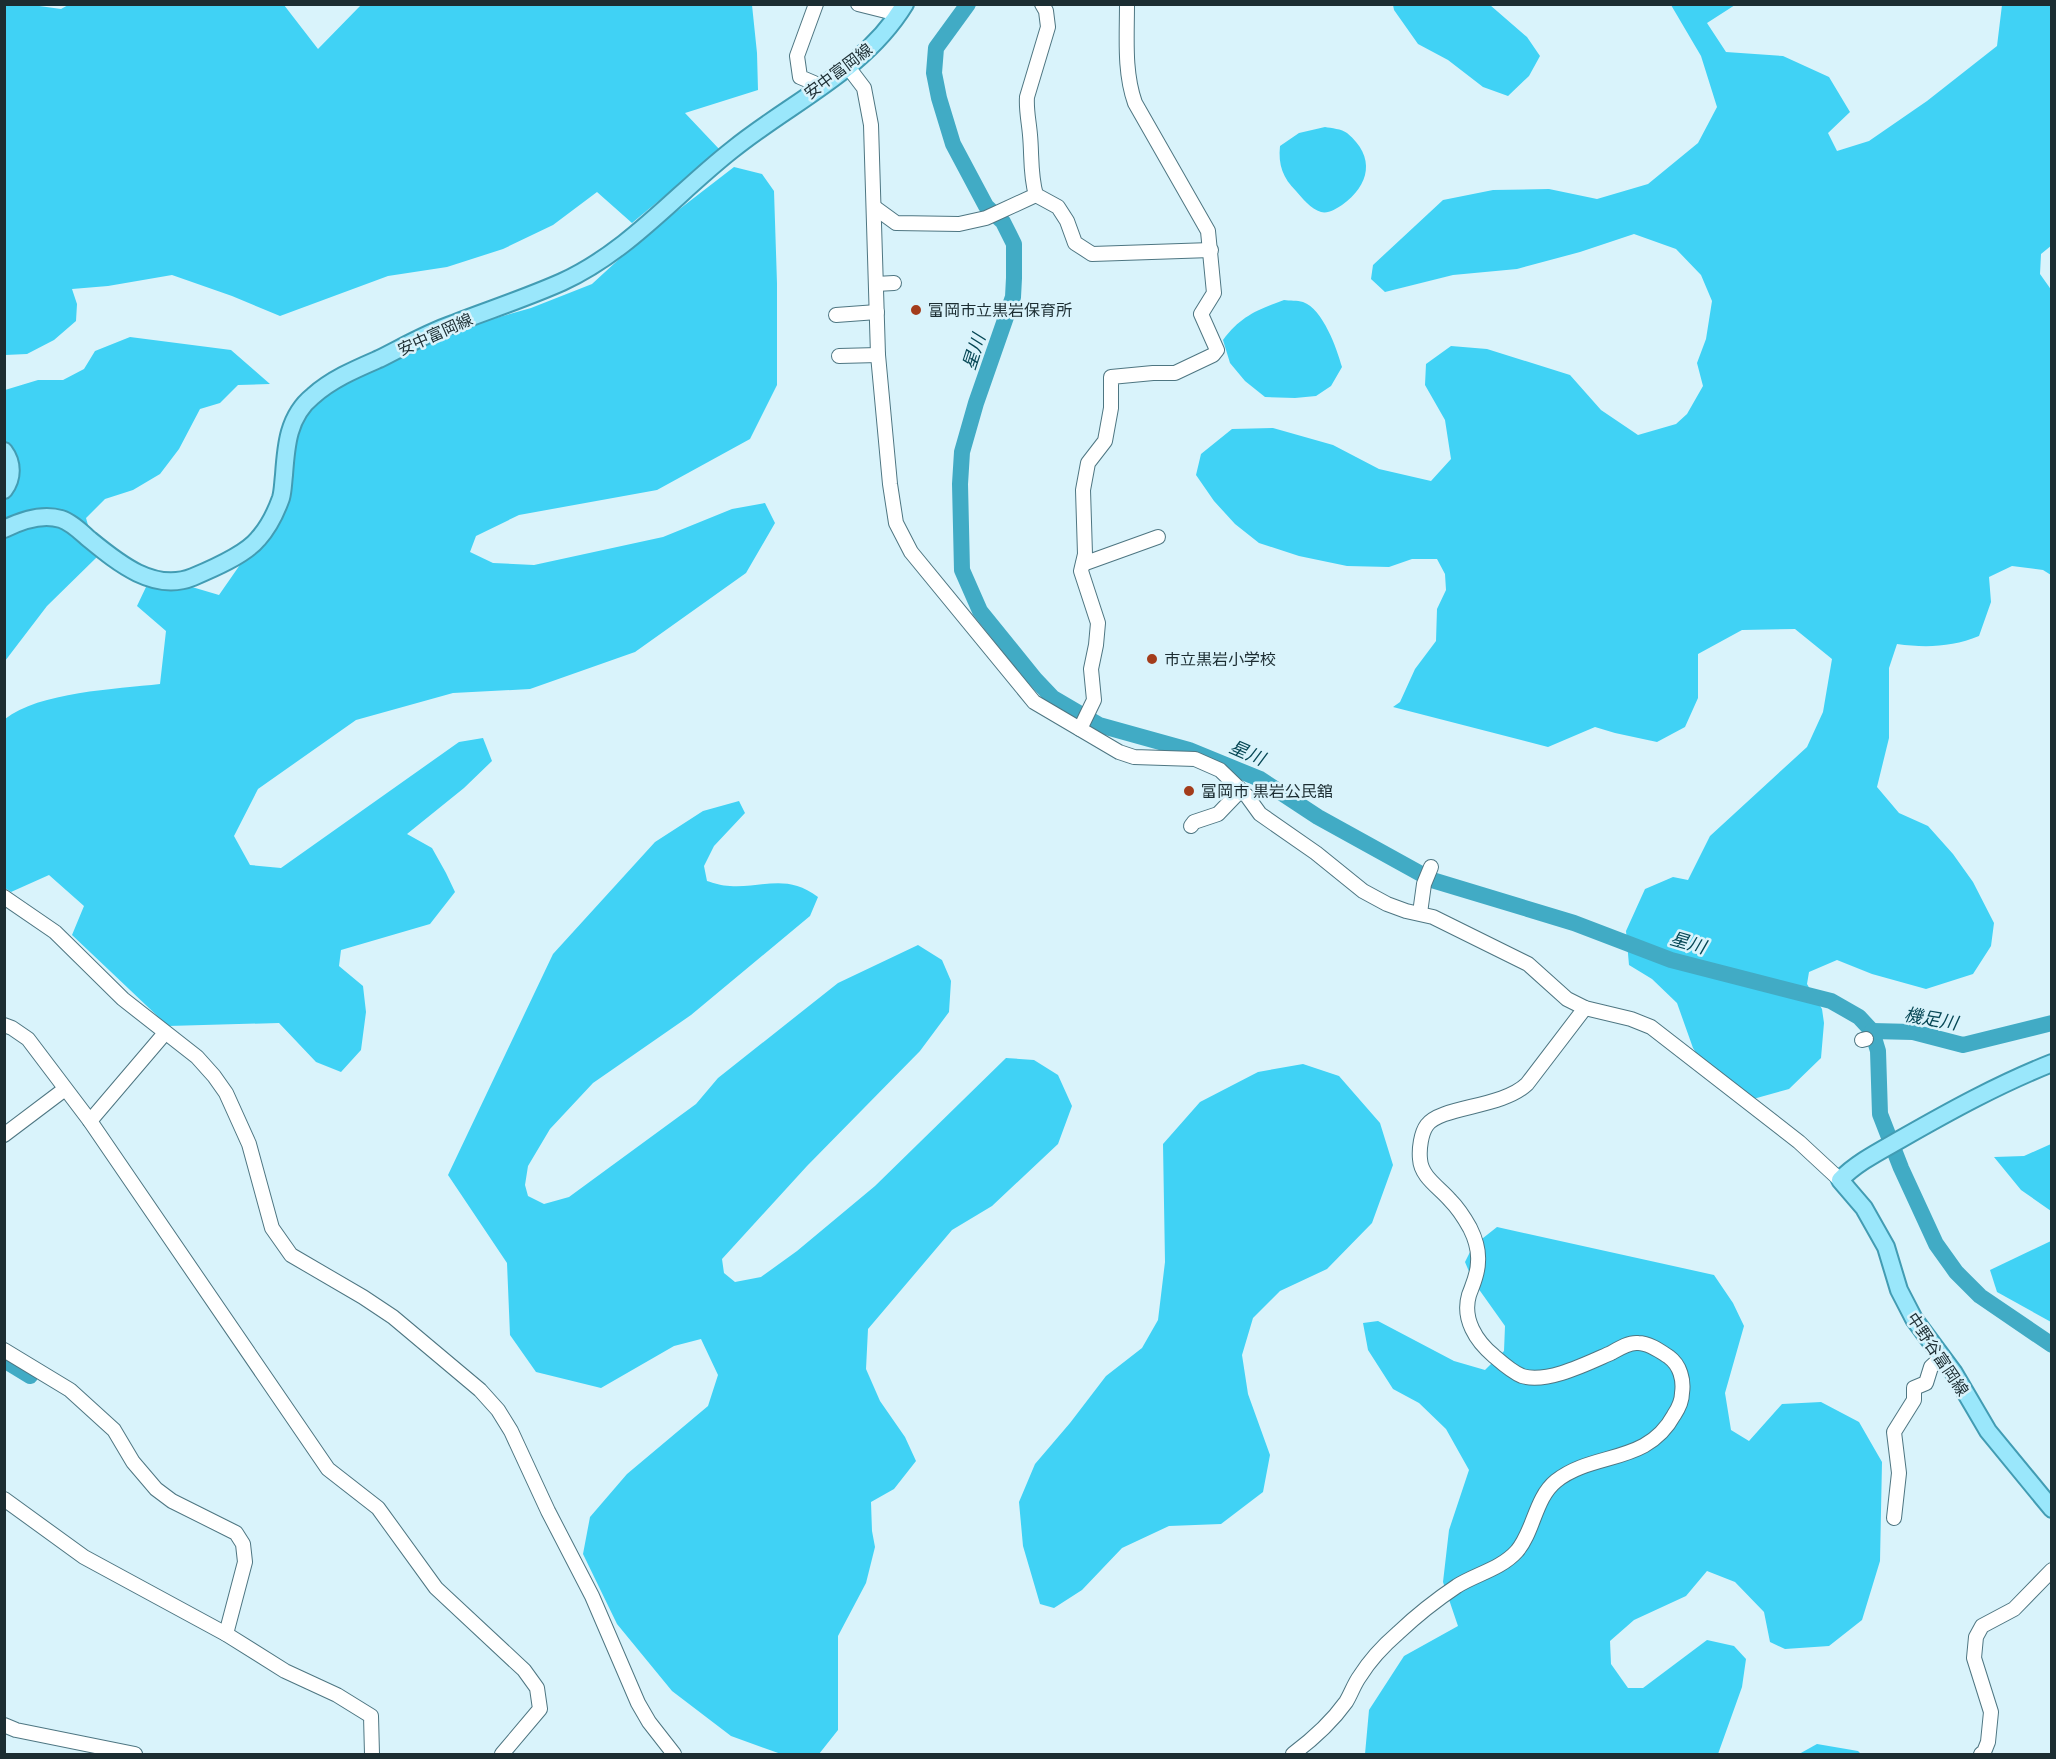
<svg xmlns="http://www.w3.org/2000/svg" width="2056" height="1759" viewBox="0 0 2056 1759" font-family="Overpass,'Noto Sans JP',sans-serif">
  <rect width="100%" height="100%" fill="#d9f3fb"/>
  <g fill="#40d2f5">
    <path d="M70,4l214,1 34,44 43,-44h391l5,48 1,37 -73,23 35,37 -88,73 -35,-31 -44,33 -50,24 -56,18 -59,9 -108,40 -48,-20 -60,-21 -64,11 -36,3 5,15 -1,17 -22,19 -27,14 -22,1v-350h27l29,4z"/>
    <path d="M1393,5h97l37,32 13,19 -11,20 -21,20 -25,-9 -35,-27 -30,-16 -24,-34z"/>
    <path d="M1671,5h64l-28,18 19,29 57,4 46,21 21,35 -22,21 9,18 32,-10 58,-40 70,-55 5,-41h49l1,240 -11,9 -1,20 12,17 -1,284 -8,-5 -31,-4 -23,11 2,25 -12,34c-27,11 -53,12 -82,8l-8,24v70l-12,49 22,26 29,13 25,28 20,28 21,41 -3,23 -18,28 -47,15 -54,-15 -35,-14 -28,12 -2,12 15,25 2,14 -3,35 -32,31 -43,12 -29,-15 -24,-38 -16,-45 -25,-24 -23,-14 -3,-34 19,-42 28,-12 15,3 22,-44 97,-89 16,-35 9,-53 -37,-30 -53,1 -44,24v44l-13,29 -28,15 -42,-9 -20,-6 -47,20 -155,-40 7,-5 15,-33 21,-28 1,-32 9,-19 -1,-16 -8,-15h-25l-23,8 -42,-1 -48,-10 -40,-13 -24,-19 -21,-23 -18,-26 5,-21 31,-25 41,-1 60,17 46,24 52,12 20,-22 -6,-39 -20,-35 1,-21 25,-18 36,3 83,26 31,35 37,25 38,-11 11,-10 16,-28 -6,-23 9,-24 6,-38 -11,-26 -25,-26 -42,-15 -54,18 -63,17 -64,6 -68,17 -14,-13 2,-14 70,-65 50,-10 56,-1 48,10 51,-15 50,-41 19,-36 -16,-51z"/>
    <path d="M1325,127c6,1 17,2 22,6 29,24 23,52 -5,72 -6,4 -14,9 -21,7 -10,-3 -19,-14 -25,-21 -13,-13 -18,-26 -16,-45l19,-13z"/>
    <path d="M734,167l28,7 12,17 3,92v102l-27,54 -93,51 -138,25 -43,21 -6,16 23,11 41,2 129,-28 69,-28 33,-6 10,20 -29,50 -111,79 -105,37 -77,4 -97,27 -98,69 -24,47 16,29 31,3 178,-126 24,-4 9,23 -28,27 -57,46 25,14 14,25 9,19 -25,32 -89,26 -2,16 24,20 3,26 -5,38 -20,22 -25,-10 -37,-39 -111,3 -96,-91 12,-29 -35,-31 -38,17 -6,-4v-169c34,-27 111,-30 155,-35l6,-53 -29,-25 9,-19 26,2 20,-2 27,8 25,-36 17,-14 43,-130 36,-32 110,-52 81,-23 61,-24 50,-46z"/>
    <path d="M1284,300c6,1 13,0 19,2 20,7 34,47 39,65l-11,19 -15,10 -21,2 -30,-1 -20,-16 -15,-18 -7,-23c18,-24 34,-30 61,-40z"/>
    <path d="M130,337l101,13 39,34 -32,1 -18,18 -20,6 -21,40 -19,25 -27,16 -28,9 -19,19 11,39 -50,49 -42,55v-271l33,-10h25l21,-11 11,-18z"/>
    <path d="M739,801l6,12 -31,33 -10,20 3,15c7,2 15,5 23,5 34,2 56,-13 88,11l-8,19 -119,99 -98,68 -43,46 -22,37 -3,19 3,11 16,8 25,-7 127,-93 22,-26 120,-95 80,-38 24,15 9,21 -2,31 -29,39 -113,115 -85,93 2,14 11,9 26,-5 36,-26 78,-65 131,-128 28,2 24,15 14,31 -14,38 -66,62 -40,24 -84,99 -2,40 14,32 25,36 11,24 -22,28 -23,13 1,29 3,16 -9,36 -28,53v94l-19,24h-38l-50,-18 -59,-45 -55,-67 -34,-70 7,-37 37,-43 81,-68 10,-31 -17,-36 -27,7 -73,42 -65,-16 -26,-37 -3,-72 -59,-88 105,-221 102,-112 48,-31z"/>
    <path d="M1303,1064l36,12 41,47 13,42 -21,58 -45,46 -47,22 -27,27 -11,37 6,39 22,61 -7,37 -42,32 -52,2 -47,22 -40,42 -28,18 -14,-4 -17,-58 -4,-44 16,-38 35,-41 36,-47 36,-28 16,-28 7,-58 -2,-118 37,-42 58,-30z"/>
    <path d="M2051,1144v67l-30,-21 -27,-33 30,-1z"/>
    <path d="M1497,1227l217,48 19,28 11,23 -19,67 6,37 18,11 33,-37 39,-2 38,20 23,40 -2,99 -18,59 -33,26 -44,3 -15,-7 -6,-30 -29,-30 -28,-11 -21,25 -52,24 -24,21 1,23 17,24h15l64,-48 27,6 12,13 -4,28 -24,67h-353l4,-44 35,-54 54,-30 -15,-44 6,-52 20,-60 -23,-41 -27,-26 -26,-14 -25,-39 -5,-27 15,-2 76,40 31,9 19,-19 1,-25 -32,-45 -8,-19 8,-16z"/>
    <path d="M2051,1241v81l-54,-30 -7,-22z"/>
    <path d="M1817,1744l41,7 3,3h-62z"/>
  </g>
  <g fill="none" stroke-linecap="round" stroke-linejoin="round">
    <g stroke="#41abc5" stroke-width="16">
      <path d="M968,4l-32,44 -2,25 5,25 14,46 33,62 17,16 11,22v34l-1,19 -37,106 -14,49 -2,32 2,86 18,41 55,68 18,19 46,27 90,25 71,29 58,38 114,63 142,43 97,37 160,41 28,16 13,14 6,20 2,63 21,54 35,76 20,28 24,24 72,49"/>
      <path d="M1872,1031l41,1 50,13 89,-22"/>
      <path d="M4,1360l26,16"/>
    </g>
    <g stroke="#4e7682" stroke-width="16">
      <g id="minor">
        <path d="M816,4l-19,52 3,21 21,9"/>
        <path d="M858,4l40,10"/>
        <path d="M1042,4l4,7 2,16 -21,70c-1,13 2,25 3,38 2,20 0,40 6,60l22,12 9,14 8,22 17,11 119,-4"/>
        <path d="M848,67l16,21 7,37 7,230 12,129 6,39 15,29 123,150 85,50 15,5 61,2 25,11 27,26 13,18 56,39 47,38 24,13 19,7 27,6 95,47 39,35 18,9 46,11 20,8 148,115 41,38"/>
        <path d="M874,207l22,16 63,1 27,-6 50,-23"/>
        <path d="M876,284l18,-1"/>
        <path d="M836,315l41,-3"/>
        <path d="M839,356l39,-1"/>
        <path d="M1083,564l75,-27"/>
        <path d="M1080,729l14,-29 -3,-31 5,-24 2,-22 -17,-52 4,-17 -2,-64 5,-27 17,-22 6,-33v-31l42,-4h22l38,-18 4,-5 -16,-36 13,-21 -6,-62 -73,-128c-11,-31 -8,-65 -8,-99"/>
        <path d="M1191,826l3,-4 24,-8 23,-24"/>
        <path d="M4,897l51,35 68,67 74,58 17,19 12,17 23,51 23,84 19,27 72,42 30,20 87,73 18,20 13,21 37,80 44,85 46,107 11,19 25,32"/>
        <path d="M1420,913l4,-29 7,-17"/>
        <path d="M4,1025l8,3 16,11 62,82 238,348 50,39 58,80 88,82 13,18 3,21 -38,45"/>
        <path d="M1862,1040l4,-1"/>
        <path d="M90,1121l75,-88"/>
        <path d="M4,1135l61,-46"/>
        <path d="M4,1350l66,40 44,40 19,32 23,27 16,12 64,32 7,11 2,18 -19,72"/>
        <path d="M4,1499l80,58 142,77 59,37 52,24 34,21 1,38"/>
        <path d="M1894,1518l5,-45 -5,-41 20,-32v-12l12,-5 5,-16 12,-11"/>
        <path d="M4,1725l12,5 119,24"/>
        <path d="M1293,1754c20,-15 38,-31 53,-52 5,-8 8,-18 14,-26 10,-16 23,-30 38,-43 18,-17 38,-33 59,-47 19,-12 44,-17 60,-35 17,-20 18,-53 39,-70 38,-30 91,-16 118,-66 4,-6 8,-15 8,-22 2,-13 -2,-28 -13,-36 -9,-6 -20,-14 -31,-14 -9,-1 -20,6 -27,10 -23,10 -64,31 -89,23 -10,-4 -20,-13 -28,-20 -18,-15 -32,-37 -25,-61 4,-11 9,-21 9,-33 1,-12 -3,-24 -8,-34 -5,-9 -12,-20 -20,-28 -11,-13 -29,-23 -30,-41 -1,-10 1,-26 7,-34 14,-19 75,-17 100,-41l58,-76"/>
        <path d="M1981,1754l3,-2 4,-10 3,-30 -17,-54 2,-21 6,-11 32,-17 38,-39"/>
      </g>
    </g>
    <g stroke="#429cb3" stroke-width="20">
      <g id="major">
        <path d="M4,451c9,12 9,27 0,39"/>
        <path d="M4,529c16,-8 38,-16 57,-10 10,3 20,13 28,20 28,23 65,54 104,38 19,-8 52,-22 65,-38 10,-11 18,-27 23,-41 2,-7 2,-15 3,-23 2,-29 4,-59 29,-79 19,-17 43,-27 66,-37 24,-12 48,-26 74,-35 36,-14 73,-26 109,-42 66,-30 114,-88 170,-132 59,-48 132,-79 173,-146"/>
        <path d="M2052,1063c-53,21 -102,48 -151,76 -21,12 -45,24 -61,41l24,28 22,39 13,43 15,29 40,54 34,58 64,78"/>
      </g>
    </g>
    <use href="#minor" stroke="#fff" stroke-width="14"/>
    <use href="#major" stroke="#9ae7fb" stroke-width="16"/>
  </g>
  <g fill="#a33c1b" stroke="#d9f3fb" stroke-width="2">
    <circle cx="916" cy="310" r="6"/>
    <circle cx="1152" cy="659" r="6"/>
    <circle cx="1189" cy="791" r="6"/>
  </g>
  <g text-anchor="middle" stroke-width="5" stroke-linejoin="round" paint-order="stroke">
    <g font-size="16" fill="#1c2d32" stroke="#d9f3fb">
      <text transform="translate(838 71) rotate(-37)" y="6">安中富岡線</text>
      <text transform="translate(435 334) rotate(-24)" y="6">安中富岡線</text>
      <text transform="translate(1938 1354) rotate(56)" y="6">中野谷富岡線</text>
    </g>
    <g font-size="16" fill="#1c2d32" stroke="#d9f3fb" text-anchor="start">
      <text x="928" y="316">富岡市立黒岩保育所</text>
      <text x="1164" y="665">市立黒岩小学校</text>
      <text x="1201" y="797">富岡市 黒岩公民舘</text>
    </g>
    <g font-size="18" font-style="italic" fill="#064755" stroke="#d9f3fb">
      <text transform="translate(974 352) rotate(-72)" y="6">星川</text>
      <text transform="translate(1247 753) rotate(23)" y="6">星川</text>
      <text transform="translate(1688 943) rotate(16)" y="6">星川</text>
      <text transform="translate(1931 1019) rotate(10)" y="6">機足川</text>
    </g>
  </g>
  <rect width="2056" height="1759" fill="none" stroke="#1c2d32" stroke-width="12"/>
</svg>
